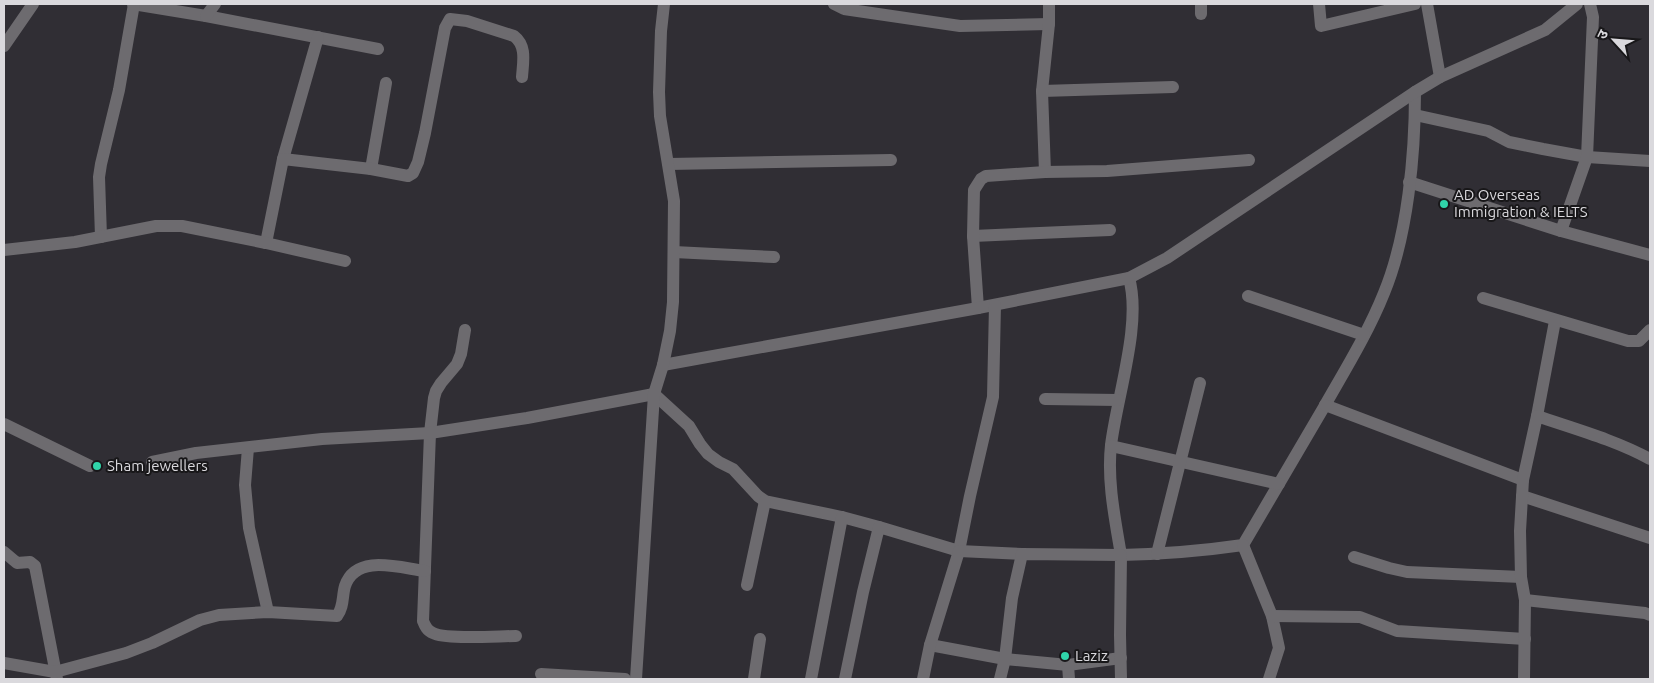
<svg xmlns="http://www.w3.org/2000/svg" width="1654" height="683" viewBox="0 0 1654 683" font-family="Ubuntu,'Noto Sans Devanagari',sans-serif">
  <rect width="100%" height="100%" fill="#302e34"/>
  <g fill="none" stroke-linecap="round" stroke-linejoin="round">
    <g stroke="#6d6b6f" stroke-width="12">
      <path d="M133,4l73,12 172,33"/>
      <path d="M834,4l10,5 116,17 89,-2"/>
      <path d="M1201,4v10"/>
      <path d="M1319,4l2,22 94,-22"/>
      <path d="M1427,4l13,73"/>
      <path d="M206,16l9,-12"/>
      <path d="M4,46l29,-42"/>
      <path d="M1042,91l131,-4"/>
      <path d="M1415,115l73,16 21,11 34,7 44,8 63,4"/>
      <path d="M283,159l35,-122"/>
      <path d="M669,164l222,-4"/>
      <path d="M371,169l15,-86"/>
      <path d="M1045,172l-3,-81 7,-67v-20"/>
      <path d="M1409,182l152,49 89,24"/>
      <path d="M1561,231l26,-74 6,-140 -3,-13"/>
      <path d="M973,236l137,-6"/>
      <path d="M101,237l-2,-60 2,-13 18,-74 15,-86"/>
      <path d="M266,243l17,-84 88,10 37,7 5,-3 5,-11 7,-29 20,-105 5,-9 17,2 47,15c13,10 9,26 8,41"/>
      <path d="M4,250l71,-8 81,-16h26l84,17 79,18"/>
      <path d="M674,252l100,5"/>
      <path d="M1129,278c13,46 -12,118 -18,167 -4,36 4,74 10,110 41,-1 81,-4 122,-10 27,-46 54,-92 81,-138 21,-37 44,-74 60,-114 24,-58 31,-139 31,-201"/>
      <path d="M1248,296l116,39"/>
      <path d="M1483,298l145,43h11l11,-11"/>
      <path d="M978,308l-5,-72 1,-46 7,-11 5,-3 59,-4 62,-1 142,-11"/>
      <path d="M465,330l-4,24 -4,10 -16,19 -5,8 -2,7 -4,35 -7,188c2,5 4,10 10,12 13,7 65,3 83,3"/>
      <path d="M663,365l315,-57 151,-30 38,-20 248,-166 25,-15 105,-47 32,-26"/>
      <path d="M1045,399l73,1"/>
      <path d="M1325,405l198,75"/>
      <path d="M1537,416l18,-95"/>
      <path d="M4,424l86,42"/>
      <path d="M1111,446l168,38"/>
      <path d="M248,448l-3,37 4,43 19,84"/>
      <path d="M152,462l44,-9 126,-14 108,-6 97,-15 127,-24 35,32 11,18 8,10 11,8 14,7 25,27 7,5 77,16"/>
      <path d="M1522,496l128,42"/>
      <path d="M1243,545l29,71 7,32 -10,31"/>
      <path d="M4,552l13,11 13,-1 5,4 22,113"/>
      <path d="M1157,554l43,-171"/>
      <path d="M1354,557l35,11 18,4 114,5"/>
      <path d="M747,585l18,-84"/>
      <path d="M1525,600l120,13 5,2"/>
      <path d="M1272,616l88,1 37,14 128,8"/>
      <path d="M930,645l75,14 63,6 53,-7"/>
      <path d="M4,663l51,9 71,-19 26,-10 48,-23 19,-5 49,-3 69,4c7,-9 5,-20 8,-30 11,-33 55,-18 80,-15"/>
      <path d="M1068,665l1,14"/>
      <path d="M541,674l84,5"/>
      <path d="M636,679l18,-285 9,-29 7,-34 3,-29 1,-101 -14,-85 -1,-24 2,-61 3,-27"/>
      <path d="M754,679l6,-40"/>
      <path d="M811,679l31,-162 37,10"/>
      <path d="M845,679l18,-87 16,-65 80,24 11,-55 23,-99 2,-92"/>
      <path d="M923,679l7,-34 29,-94 63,3"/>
      <path d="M1000,679l5,-20 7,-61 10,-44 99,1 -1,80 1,44"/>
      <path d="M1524,679l1,-79 -4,-23 -1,-46 3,-51 14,-64c38,13 78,24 113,43"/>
    </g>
  </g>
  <g fill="#30d4a9" stroke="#181719" stroke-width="2">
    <circle cx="1444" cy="204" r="5"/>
    <circle cx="97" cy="466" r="5"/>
    <circle cx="1065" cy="656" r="5"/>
  </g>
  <g text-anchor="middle" stroke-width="4" stroke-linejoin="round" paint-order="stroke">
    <g font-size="15" fill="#dad9dd" stroke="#181719" text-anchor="start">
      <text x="1454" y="200">AD Overseas<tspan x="1454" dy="17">Immigration &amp; IELTS</tspan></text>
      <text x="107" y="471">Sham jewellers</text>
      <text x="1075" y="661">Laziz</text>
    </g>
  </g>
  <rect width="1654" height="683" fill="none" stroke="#dad9dd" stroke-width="10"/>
  <g transform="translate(1614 40) rotate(296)" stroke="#181719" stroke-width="4" paint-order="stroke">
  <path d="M0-4L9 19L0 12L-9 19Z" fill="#dad9dd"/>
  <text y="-8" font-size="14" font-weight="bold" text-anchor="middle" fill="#dad9dd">उ</text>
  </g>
</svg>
